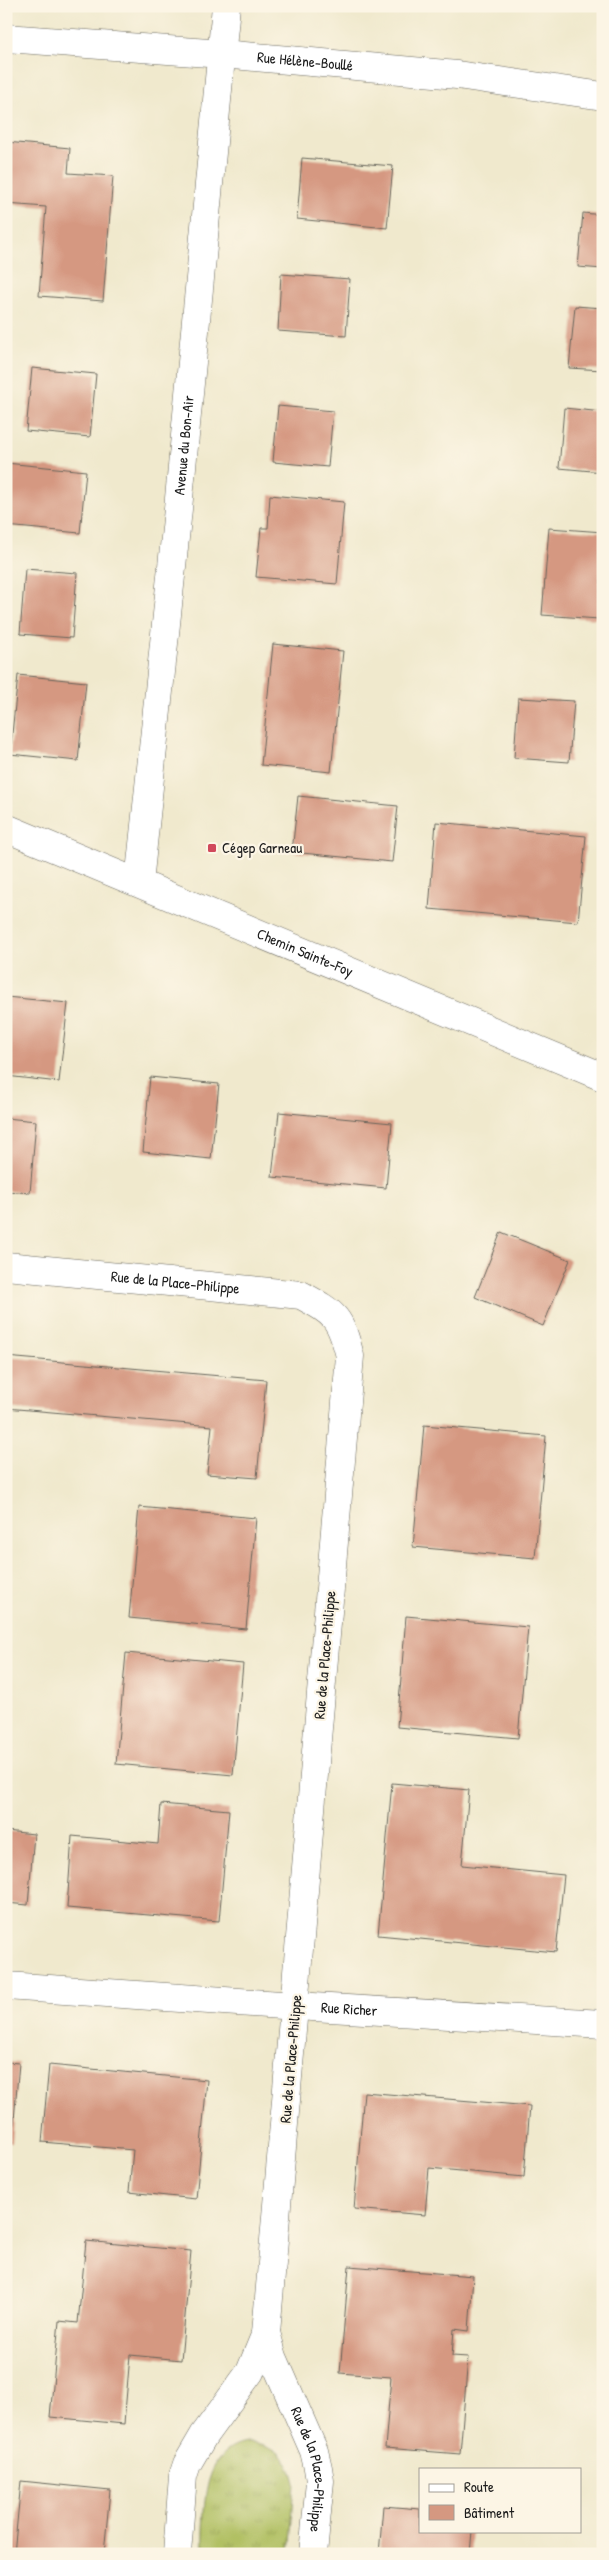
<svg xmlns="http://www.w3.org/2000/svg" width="609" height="2560" viewBox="0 0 609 2560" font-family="'Patrick Hand',sans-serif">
  <defs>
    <pattern id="grass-tufts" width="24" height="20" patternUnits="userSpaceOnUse" patternTransform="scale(1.25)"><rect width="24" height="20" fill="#b1c063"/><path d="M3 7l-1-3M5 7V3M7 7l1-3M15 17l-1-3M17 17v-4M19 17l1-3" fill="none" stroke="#98a455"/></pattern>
  </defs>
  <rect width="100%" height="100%" fill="#fcf5e5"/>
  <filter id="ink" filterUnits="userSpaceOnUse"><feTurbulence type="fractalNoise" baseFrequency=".02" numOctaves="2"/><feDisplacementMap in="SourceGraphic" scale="10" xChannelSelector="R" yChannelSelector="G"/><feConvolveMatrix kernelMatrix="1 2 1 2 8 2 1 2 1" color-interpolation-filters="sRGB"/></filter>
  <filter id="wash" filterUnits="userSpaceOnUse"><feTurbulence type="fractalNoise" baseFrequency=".0096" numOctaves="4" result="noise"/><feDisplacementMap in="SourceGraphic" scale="20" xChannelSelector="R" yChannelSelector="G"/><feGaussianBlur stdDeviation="1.12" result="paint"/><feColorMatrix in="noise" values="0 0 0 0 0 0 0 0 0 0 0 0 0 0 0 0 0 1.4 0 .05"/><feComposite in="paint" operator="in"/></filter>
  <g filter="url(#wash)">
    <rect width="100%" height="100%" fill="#f0e9cd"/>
    <path fill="url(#grass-tufts)" stroke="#666e40" d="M247,2443c26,-1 44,15 48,41l-6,70h-87c3,-38 -4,-103 45,-111z"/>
    <g id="blocks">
      <g fill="#d59881">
        <path d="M6,142l64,6 -2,25 45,3 -10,125 -64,-5 7,-89 -40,-3z"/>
        <path d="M302,158l91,8 -6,62 -90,-9z"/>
        <path d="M583,213l20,2v54l-25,-2z"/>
        <path d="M281,274l69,5 -4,57 -68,-5z"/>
        <path d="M575,306l28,2v62l-34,-2z"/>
        <path d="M32,368l64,6 -6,63 -64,-6z"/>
        <path d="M278,406l55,5 -5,56 -55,-5z"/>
        <path d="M564,408l39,4v60l-44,-4z"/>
        <path d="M6,463l80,8 -6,62 -74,-7z"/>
        <path d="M270,495l74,7 -7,82 -81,-7 5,-49h7z"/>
        <path d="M549,528l54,4 -4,87 -57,-4z"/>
        <path d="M25,569l52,4 -5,65 -52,-4z"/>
        <path d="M273,644l70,7 -12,121 -70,-7z"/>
        <path d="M18,675l68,7 -8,79 -68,-7z"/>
        <path d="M518,698l56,3 -5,61 -55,-4z"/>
        <path d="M298,796l100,10 -6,56 -100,-10z"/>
        <path d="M436,822l150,14 -8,86 -149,-13z"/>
        <path d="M6,997l62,6 -9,79 -53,-6z"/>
        <path d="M150,1077l69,7 -8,75 -68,-7z"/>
        <path d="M279,1112l113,11 -6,65 -114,-11z"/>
        <path d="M6,1118l30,3 -6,72 -24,-2z"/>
        <path d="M501,1232l69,28 -27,66 -68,-29z"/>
        <path d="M6,1357l260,23 -9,98 -50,-4 5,-48 -206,-18z"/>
        <path d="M424,1425l122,11 -11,122 -122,-11z"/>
        <path d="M139,1507l117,11 -10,111 -117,-11z"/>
        <path d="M406,1616l122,11 -10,111 -121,-11z"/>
        <path d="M126,1653l117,11 -10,111 -117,-11z"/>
        <path d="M392,1783l77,7 -7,75 102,10 -8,77 -178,-17z"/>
        <path d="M161,1804l68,6 -10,111 -152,-13 5,-72 86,8z"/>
        <path d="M6,1831l28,3 -6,71 -22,-2z"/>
        <path d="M6,2062l13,1 -7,80h-6z"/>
        <path d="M49,2065l158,15 -11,119 -67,-7 4,-42 -91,-8z"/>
        <path d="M364,2092l166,14 -6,71 -95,-9 -4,47 -71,-6z"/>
        <path d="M86,2241l105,10 -10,109 -51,-5 -6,69 -74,-7 9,-96 19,2z"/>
        <path d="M349,2266l124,10 -4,55 -15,-2 -2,27 16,1 -8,97 -75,-6 6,-71 -51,-4z"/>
        <path d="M21,2481l89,9 -6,64h-90z"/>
        <path d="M383,2506l37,3v22h52l-2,23h-91z"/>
      </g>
    </g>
  </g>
  <g filter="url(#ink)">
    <use href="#blocks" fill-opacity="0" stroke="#66645a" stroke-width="1"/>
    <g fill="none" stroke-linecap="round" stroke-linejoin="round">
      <g stroke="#66645a" stroke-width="29">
        <g id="street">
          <path id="s1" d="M6,38l216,16 235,21 146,21"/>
          <path id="s2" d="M139,883l39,-374 48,-503"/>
          <path id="s3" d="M6,1266l295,29c35,19 39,22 49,61l-84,977 -16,39 -46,63 -17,29 -4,12 -6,78"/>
          <path id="s4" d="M6,1986l290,20 307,18"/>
          <path id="s5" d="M266,2333l7,24 41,94 4,17 2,13 -7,73"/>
        </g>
      </g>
      <g stroke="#66645a" stroke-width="29">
        <g id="secondary">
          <path id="s6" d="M6,828l597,249"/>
        </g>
      </g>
      <use href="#street" stroke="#fff" stroke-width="28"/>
      <use href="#secondary" stroke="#fff" stroke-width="28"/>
    </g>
  </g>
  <rect fill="#d1495b" stroke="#fcf5e5" stroke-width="2" x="207" y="843" width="10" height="10" rx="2.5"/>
  <g text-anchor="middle" stroke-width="4.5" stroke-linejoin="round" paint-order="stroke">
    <g font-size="15" fill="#1c1c1c" stroke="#fcf5e5">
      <text dy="5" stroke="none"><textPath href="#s1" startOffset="300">Rue Hélène-Boullé</textPath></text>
      <text dy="5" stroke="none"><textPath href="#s2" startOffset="440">Avenue du Bon-Air</textPath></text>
      <text dy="5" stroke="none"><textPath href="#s6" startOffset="324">Chemin Sainte-Foy</textPath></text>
      <text dy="5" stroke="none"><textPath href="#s3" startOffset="170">Rue de la Place-Philippe</textPath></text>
      <text transform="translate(325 1655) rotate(-85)" y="5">Rue de la Place-Philippe</text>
      <text dy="5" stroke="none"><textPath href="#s4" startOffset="344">Rue Richer</textPath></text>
      <text transform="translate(291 2059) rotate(-85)" y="5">Rue de la Place-Philippe</text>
      <text dy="5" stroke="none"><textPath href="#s5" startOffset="145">Rue de la Place-Philippe</textPath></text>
    </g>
    <g font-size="15" fill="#1c1c1c" stroke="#fcf5e5" text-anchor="start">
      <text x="222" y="853">Cégep Garneau</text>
    </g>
  </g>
  <rect width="609" height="2560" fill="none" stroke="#fcf5e5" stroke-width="25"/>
  <rect x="419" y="2468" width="162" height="65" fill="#fcf5e5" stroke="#a29e95"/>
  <rect x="429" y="2484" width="25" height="8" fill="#ffffff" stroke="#a29e95"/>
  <text x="464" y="2492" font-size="15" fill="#1c1c1c">Route</text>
  <rect x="429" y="2505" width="25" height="15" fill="#d59881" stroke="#a29e95"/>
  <text x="464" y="2518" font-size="15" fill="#1c1c1c">Bâtiment</text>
</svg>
